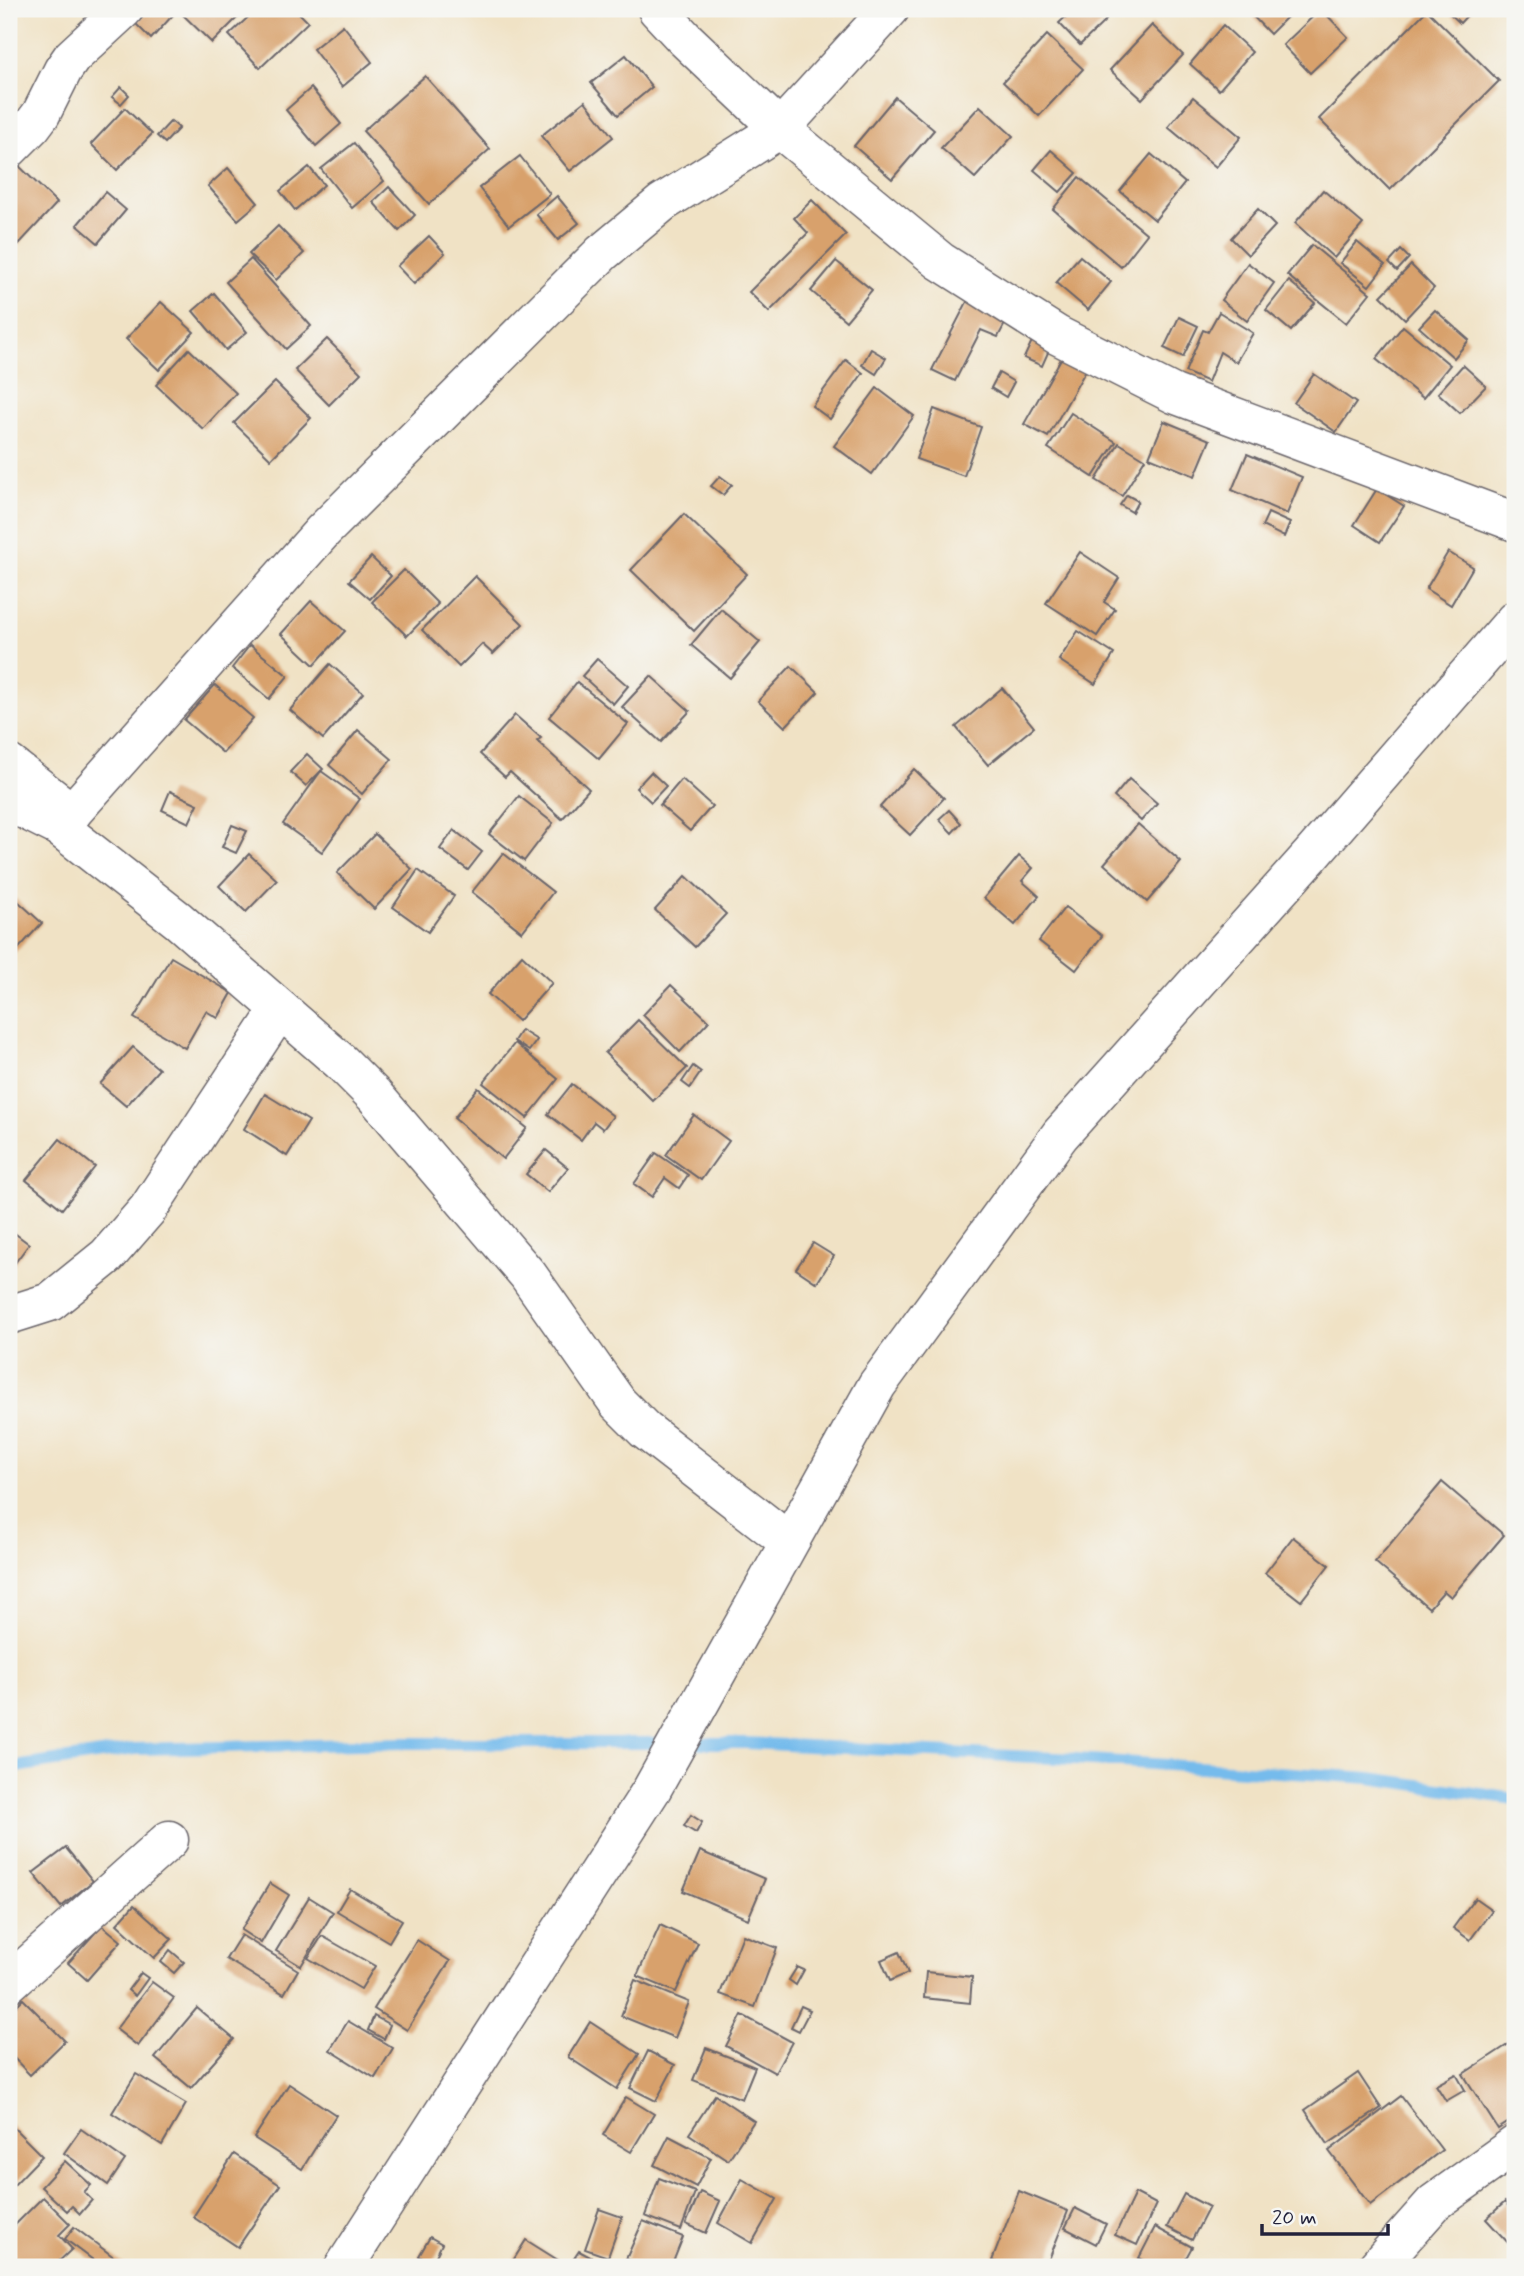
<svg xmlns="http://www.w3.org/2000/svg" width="1524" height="2276" viewBox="0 0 1524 2276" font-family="Mynerve,sans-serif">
  <rect width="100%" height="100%" fill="#f6f6f2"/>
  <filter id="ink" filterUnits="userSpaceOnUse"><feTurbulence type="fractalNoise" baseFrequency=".0143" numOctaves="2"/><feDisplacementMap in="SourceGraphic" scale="14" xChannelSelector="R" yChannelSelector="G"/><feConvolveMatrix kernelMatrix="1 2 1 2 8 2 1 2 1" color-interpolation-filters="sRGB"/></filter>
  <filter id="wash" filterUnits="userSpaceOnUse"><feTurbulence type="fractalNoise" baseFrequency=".00686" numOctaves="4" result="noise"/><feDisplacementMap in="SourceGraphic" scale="28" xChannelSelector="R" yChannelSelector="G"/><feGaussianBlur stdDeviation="1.57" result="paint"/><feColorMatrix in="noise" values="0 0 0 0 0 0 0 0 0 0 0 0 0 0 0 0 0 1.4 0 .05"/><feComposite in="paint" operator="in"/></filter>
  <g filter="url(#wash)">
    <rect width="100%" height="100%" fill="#f0e2c5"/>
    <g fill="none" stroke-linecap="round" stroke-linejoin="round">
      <path stroke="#74bbec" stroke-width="12" d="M9,1768l125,-19 270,-6h342l329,16 295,19 145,21"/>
    </g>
    <g id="blocks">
      <g fill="#d8a16c">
        <path d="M150,9h16l7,6 -22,24 -15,-15z"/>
        <path d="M177,9h51l9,9 -25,25z"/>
        <path d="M257,9h38l13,13 -48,46 -31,-33z"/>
        <path d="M1074,9h22l10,11 -26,25 -21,-22z"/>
        <path d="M1246,9h49l-25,25z"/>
        <path d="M1321,9l27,28 -38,36 -27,-28z"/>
        <path d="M1445,9h26l1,1 -12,13z"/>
        <path d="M1427,10l72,71 -109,109 -71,-71z"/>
        <path d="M343,25l29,37 -30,25 -29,-38z"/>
        <path d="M1152,25l31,30 -41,44 -32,-29z"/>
        <path d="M1223,25l29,27 -33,38 -29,-26z"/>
        <path d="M1047,35l36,34 -44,47 -36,-34z"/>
        <path d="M626,55l26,32 -34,28 -27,-32z"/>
        <path d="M425,76l65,73 -61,55 -66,-73z"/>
        <path d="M121,87l8,8 -8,9 -9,-7z"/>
        <path d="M311,88l30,36 -25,22 -30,-36z"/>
        <path d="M895,97l39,33 -42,49 -38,-33z"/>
        <path d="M1193,97l48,40 -25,30 -48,-40z"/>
        <path d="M585,101l28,36 -43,34 -29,-35z"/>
        <path d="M980,106l33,30 -38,42 -34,-30z"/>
        <path d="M125,108l27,26 -35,36 -26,-26z"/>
        <path d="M171,121l8,7 -14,15 -8,-7z"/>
        <path d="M354,143l30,38 -32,27 -31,-39z"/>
        <path d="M1051,150l26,23 -17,19 -26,-22z"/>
        <path d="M1151,154l34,29 -30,37 -35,-29z"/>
        <path d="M520,156l30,38 -41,32 -30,-38z"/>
        <path d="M11,158l46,45 -38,41 -10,-10v-74z"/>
        <path d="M309,167l15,18 -29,25 -15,-19z"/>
        <path d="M228,168l30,35 -20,17 -30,-34z"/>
        <path d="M1079,177l68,57 -26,33 -68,-58z"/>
        <path d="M389,187l26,28 -16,16 -26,-29z"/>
        <path d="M1323,190l40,34 -29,34 -39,-35z"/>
        <path d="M105,192l21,18 -28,33 -21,-18z"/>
        <path d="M557,196l22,27 -21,17 -22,-26z"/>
        <path d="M812,200l34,35 -77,77 -20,-20 59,-59 -14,-15z"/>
        <path d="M1258,209l17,17 -27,29 -17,-17z"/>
        <path d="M278,226l26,27 -28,27 -27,-26z"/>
        <path d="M429,236l16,17 -31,31 -17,-18z"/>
        <path d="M1357,242l28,23 -16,21 -29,-23z"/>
        <path d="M1312,245l58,48 -24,30 -59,-48z"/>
        <path d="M1401,250l8,8 -12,13 -8,-8z"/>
        <path d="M1080,256l31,26 -23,28 -32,-27z"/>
        <path d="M251,259l60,67 -25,23 -60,-67z"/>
        <path d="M836,261l36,29 -26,31 -35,-30z"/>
        <path d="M1248,263l26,20 -27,38 -26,-21z"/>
        <path d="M1411,265l23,23 -29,31 -24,-23z"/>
        <path d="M1289,281l26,22 -24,28 -25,-21z"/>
        <path d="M214,293l33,39 -21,18 -33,-39z"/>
        <path d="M968,300l39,20 -9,17 -17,-7 -26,51 -23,-11z"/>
        <path d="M161,302l33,30 -35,38 -33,-31z"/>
        <path d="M1435,310l34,30 -15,18 -35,-31z"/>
        <path d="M1219,312l34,21 -17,29 -16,-10 -12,30 -23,-10 18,-42 5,2z"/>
        <path d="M1179,317l19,9 -15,31 -19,-9z"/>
        <path d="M1403,326l47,39 -27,33 -47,-39z"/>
        <path d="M327,339l34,34 -32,32 -34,-35z"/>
        <path d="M1032,341l18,7 -8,18 -18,-8z"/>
        <path d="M189,349l47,44 -33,36 -47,-44z"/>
        <path d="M871,349l15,9 -10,16 -14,-9z"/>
        <path d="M1062,357l24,13 -38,67 -24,-13z"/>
        <path d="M846,360l17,13 -33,46 -18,-13z"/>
        <path d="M1463,365l23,21 -26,27 -22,-20z"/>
        <path d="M999,373l15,9 -8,15 -15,-9z"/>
        <path d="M1314,374l42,29 -20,29 -42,-29z"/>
        <path d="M275,382l36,36 -40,41 -37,-36z"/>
        <path d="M877,388l37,28 -42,58 -38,-28z"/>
        <path d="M934,409l47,18 -17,49 -48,-17z"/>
        <path d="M1071,413l45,29 -23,35 -45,-29z"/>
        <path d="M1164,421l46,19 -15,36 -46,-19z"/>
        <path d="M1119,443l26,16 -23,37 -26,-16z"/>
        <path d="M1247,454l55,23 -15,37 -55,-24z"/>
        <path d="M720,476l12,9 -9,10 -12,-9z"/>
        <path d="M1377,489l27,17 -24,36 -26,-17z"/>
        <path d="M1127,495l11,6 -6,11 -12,-7z"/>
        <path d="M1268,513l22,10 -6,14 -22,-11z"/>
        <path d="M684,514l63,60 -53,57 -63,-61z"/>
        <path d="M1080,552l39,26 -15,24 11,7 -18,27 -51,-33z"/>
        <path d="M1448,552l25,15 -22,38 -25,-16z"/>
        <path d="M371,557l20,19 -21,23 -21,-18z"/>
        <path d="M404,570l34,34 -31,32 -35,-34z"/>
        <path d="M475,576l48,48 -30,30 -11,-10 -23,23 -37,-37z"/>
        <path d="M311,601l34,30 -31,34 -33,-31z"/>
        <path d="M721,609l39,33 -30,36 -39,-33z"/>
        <path d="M1078,631l36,23 -19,30 -36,-24z"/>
        <path d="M250,645l38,31 -19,23 -37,-31z"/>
        <path d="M597,659l31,27 -15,18 -31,-28z"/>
        <path d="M330,664l33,29 -40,46 -33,-29z"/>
        <path d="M791,666l27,26 -33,35 -27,-26z"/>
        <path d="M651,676l39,35 -29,31 -39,-35z"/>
        <path d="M577,682l51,42 -29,35 -50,-42z"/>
        <path d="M215,685l38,33 -30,35 -39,-33z"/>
        <path d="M1002,688l32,39 -46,38 -32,-38z"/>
        <path d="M515,715l26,23 -4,3 52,48 -27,30 -52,-47 -5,5 -25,-23z"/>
        <path d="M358,730l34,29 -30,35 -33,-29z"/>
        <path d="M307,754l16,15 -17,17 -16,-14z"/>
        <path d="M914,769l30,29 -34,37 -30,-28z"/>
        <path d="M321,771l39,28 -38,53 -39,-28z"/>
        <path d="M651,772l15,14 -15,16 -15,-14z"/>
        <path d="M682,779l30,27 -22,25 -30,-26z"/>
        <path d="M1129,779l28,24 -16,18 -27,-24z"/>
        <path d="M170,791l28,13 -9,19 -27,-13z"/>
        <path d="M519,796l34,27 -29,38 -35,-27z"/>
        <path d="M949,810l12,13 -9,10 -13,-14z"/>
        <path d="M1138,824l43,38 -34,40 -43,-38z"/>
        <path d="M232,825l15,6 -11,22 -14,-6z"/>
        <path d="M454,830l28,22 -14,18 -28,-21z"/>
        <path d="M375,834l37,35 -38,40 -37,-36z"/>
        <path d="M503,853l50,39 -31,40 -50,-40z"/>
        <path d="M249,854l28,26 -31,32 -27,-26z"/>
        <path d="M1019,856l14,12 -11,13 17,15 -24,29 -31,-27z"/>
        <path d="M418,870l36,26 -26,36 -35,-25z"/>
        <path d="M686,876l40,38 -31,33 -40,-37z"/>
        <path d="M9,893l33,30 -33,36z"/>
        <path d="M1065,907l37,29 -26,34 -37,-29z"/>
        <path d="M522,955l30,28 -34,38 -30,-27z"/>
        <path d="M171,957l61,36 -14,25 -12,-7 -21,37 -51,-30z"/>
        <path d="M671,985l38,36 -29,31 -37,-37z"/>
        <path d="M638,1020l49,48 -34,33 -48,-48z"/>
        <path d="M521,1030l16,10 -8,11 -15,-10z"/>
        <path d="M515,1043l43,36 -31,39 -44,-35z"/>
        <path d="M133,1047l26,22 -33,37 -26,-22z"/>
        <path d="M693,1066l8,6 -11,16 -8,-6z"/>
        <path d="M572,1084l41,32 -10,13 -9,-7 -13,18 -33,-26z"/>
        <path d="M478,1088l49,40 -24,31 -49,-41z"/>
        <path d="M265,1094l44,27 -22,35 -43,-27z"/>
        <path d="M694,1115l35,26 -28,39 -35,-25z"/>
        <path d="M60,1139l35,28 -33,42 -36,-29z"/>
        <path d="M546,1150l22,18 -20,24 -22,-18z"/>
        <path d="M656,1153l32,22 -9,13 -14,-10 -13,19 -18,-13z"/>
        <path d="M9,1229l20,15 -20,27z"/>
        <path d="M813,1243l21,13 -17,27 -21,-14z"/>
        <path d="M1442,1482l62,53 -53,62 -7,-6 -15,17 -54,-46z"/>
        <path d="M1293,1537l36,28 -28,36 -36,-28z"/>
        <path d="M691,1815l11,7 -6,11 -12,-7z"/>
        <path d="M66,1848l27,33 -32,26 -28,-34z"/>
        <path d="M700,1851l65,28 -17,40 -65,-28z"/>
        <path d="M270,1883l19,12 -28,48 -20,-13z"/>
        <path d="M350,1889l52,31 -13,22 -52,-31z"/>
        <path d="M309,1897l24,15 -32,54 -25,-15z"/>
        <path d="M1475,1898l17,12 -22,30 -17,-12z"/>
        <path d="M134,1905l38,34 -18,19 -37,-34z"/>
        <path d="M102,1925l19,16 -34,39 -19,-17z"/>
        <path d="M660,1925l38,18 -22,49 -39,-16z"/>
        <path d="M241,1935l57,35 -14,24 -58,-35z"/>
        <path d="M743,1935l34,13 -22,59 -35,-13z"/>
        <path d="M322,1936l53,30 -14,23 -53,-31z"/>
        <path d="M417,1940l33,21 -43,69 -33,-21z"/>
        <path d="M170,1950l14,12 -10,11 -13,-11z"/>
        <path d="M899,1952l9,21 -18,8 -9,-21z"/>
        <path d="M797,1967l7,3 -8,15 -7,-5z"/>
        <path d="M926,1972l46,5 -2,26 -46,-5z"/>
        <path d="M141,1973l7,5 -13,18 -7,-6z"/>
        <path d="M635,1980l54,22 -14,36 -54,-22z"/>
        <path d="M152,1982l22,16 -36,48 -22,-17z"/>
        <path d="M23,1999l42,42 -35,34 -21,-22v-40z"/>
        <path d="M801,2006l9,4 -11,21 -8,-4z"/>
        <path d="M197,2008l37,31 -43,49 -36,-30z"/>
        <path d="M742,2015l50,27 -17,31 -49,-27z"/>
        <path d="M374,2016l16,9 -6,14 -16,-9z"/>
        <path d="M348,2021l45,27 -18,30 -45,-28z"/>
        <path d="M590,2022l49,32 -22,35 -49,-32z"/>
        <path d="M1515,2040v78l-17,11 -35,-55z"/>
        <path d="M706,2048l49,19 -13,32 -49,-19z"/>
        <path d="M648,2051l27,14 -19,36 -26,-13z"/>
        <path d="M1358,2073l23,35 -53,36 -23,-34z"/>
        <path d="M136,2074l50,30 -24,41 -50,-32z"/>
        <path d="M1456,2074l9,16 -19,11 -10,-16z"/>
        <path d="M289,2084l47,31 -34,54 -48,-31z"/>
        <path d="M715,2095l39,26 -26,39 -39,-26z"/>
        <path d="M1401,2096l41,54 -72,55 -41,-54z"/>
        <path d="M626,2097l28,17 -23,38 -28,-17z"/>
        <path d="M9,2123l33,33 -33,34z"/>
        <path d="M81,2129l44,31 -17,25 -44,-32z"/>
        <path d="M669,2136l42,22 -15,29 -42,-22z"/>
        <path d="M234,2154l46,31 -42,62 -45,-30z"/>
        <path d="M65,2161l26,24 -7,7 8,8 -12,14 -8,-8 -5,5 -26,-24z"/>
        <path d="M659,2178l36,14 -14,38 -36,-14z"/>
        <path d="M742,2179l35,20 -25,44 -34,-20z"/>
        <path d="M1019,2191l49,20 -22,56h-37l-17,-6z"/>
        <path d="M700,2192l20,9 -14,32 -20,-9z"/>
        <path d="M1135,2193l21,11 -19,41 -22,-10z"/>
        <path d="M1184,2194l25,13 -17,33 -25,-13z"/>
        <path d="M43,2197l27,27 -11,11 13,14 -19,18h-28l-16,-17v-19z"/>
        <path d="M1505,2202l10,12v30l-3,3 -26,-28z"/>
        <path d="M1075,2208l31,16 -10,20 -31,-16z"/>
        <path d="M599,2209l23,8 -14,40 -23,-8z"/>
        <path d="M643,2221l40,16 -12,30h-24l-21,-8z"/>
        <path d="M74,2227l53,40h-33l3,-4 -32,-24z"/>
        <path d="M1155,2227l37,20 -11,20h-24l-18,-9z"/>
        <path d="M430,2237l12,7 -10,20 -13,-8z"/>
        <path d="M526,2240l43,27h-60z"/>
        <path d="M579,2251l15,8 -5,8h-4l-12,-7z"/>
      </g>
    </g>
  </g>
  <g filter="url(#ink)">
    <use href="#blocks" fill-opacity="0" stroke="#6a656b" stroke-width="2"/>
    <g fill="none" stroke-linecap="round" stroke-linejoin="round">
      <g stroke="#6a656b" stroke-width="41">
        <g id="minor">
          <path d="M657,9l27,29 96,91 160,132 117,74 117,59 341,128"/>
          <path d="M9,149l23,-23 9,-12 22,-44 9,-13 52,-48"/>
          <path d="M9,764l63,49"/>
          <path d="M9,805l16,5 34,17 119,93 163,142 33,33 154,180 90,128 27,27 143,111"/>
          <path d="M59,827l264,-296 279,-278 60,-50 118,-74 110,-120"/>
          <path d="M9,1315l41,-13 57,-46 41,-47 132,-200"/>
          <path d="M9,1983l160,-143"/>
          <path d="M1377,2267l57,-64 81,-58"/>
        </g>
      </g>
      <g stroke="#6a656b" stroke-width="41">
        <path id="secondary" d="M344,2267l308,-478 225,-404 183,-250 252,-281 203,-234"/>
      </g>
      <use href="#minor" stroke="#fff" stroke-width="38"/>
      <use href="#secondary" stroke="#fff" stroke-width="38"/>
    </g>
  </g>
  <rect width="1524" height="2276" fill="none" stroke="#f6f6f2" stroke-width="35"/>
  <path d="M1262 2224v10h126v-10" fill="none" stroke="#22223b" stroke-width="3.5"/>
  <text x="1272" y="2224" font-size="21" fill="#22223b" stroke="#f6f6f2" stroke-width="5" paint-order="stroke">20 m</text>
</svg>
